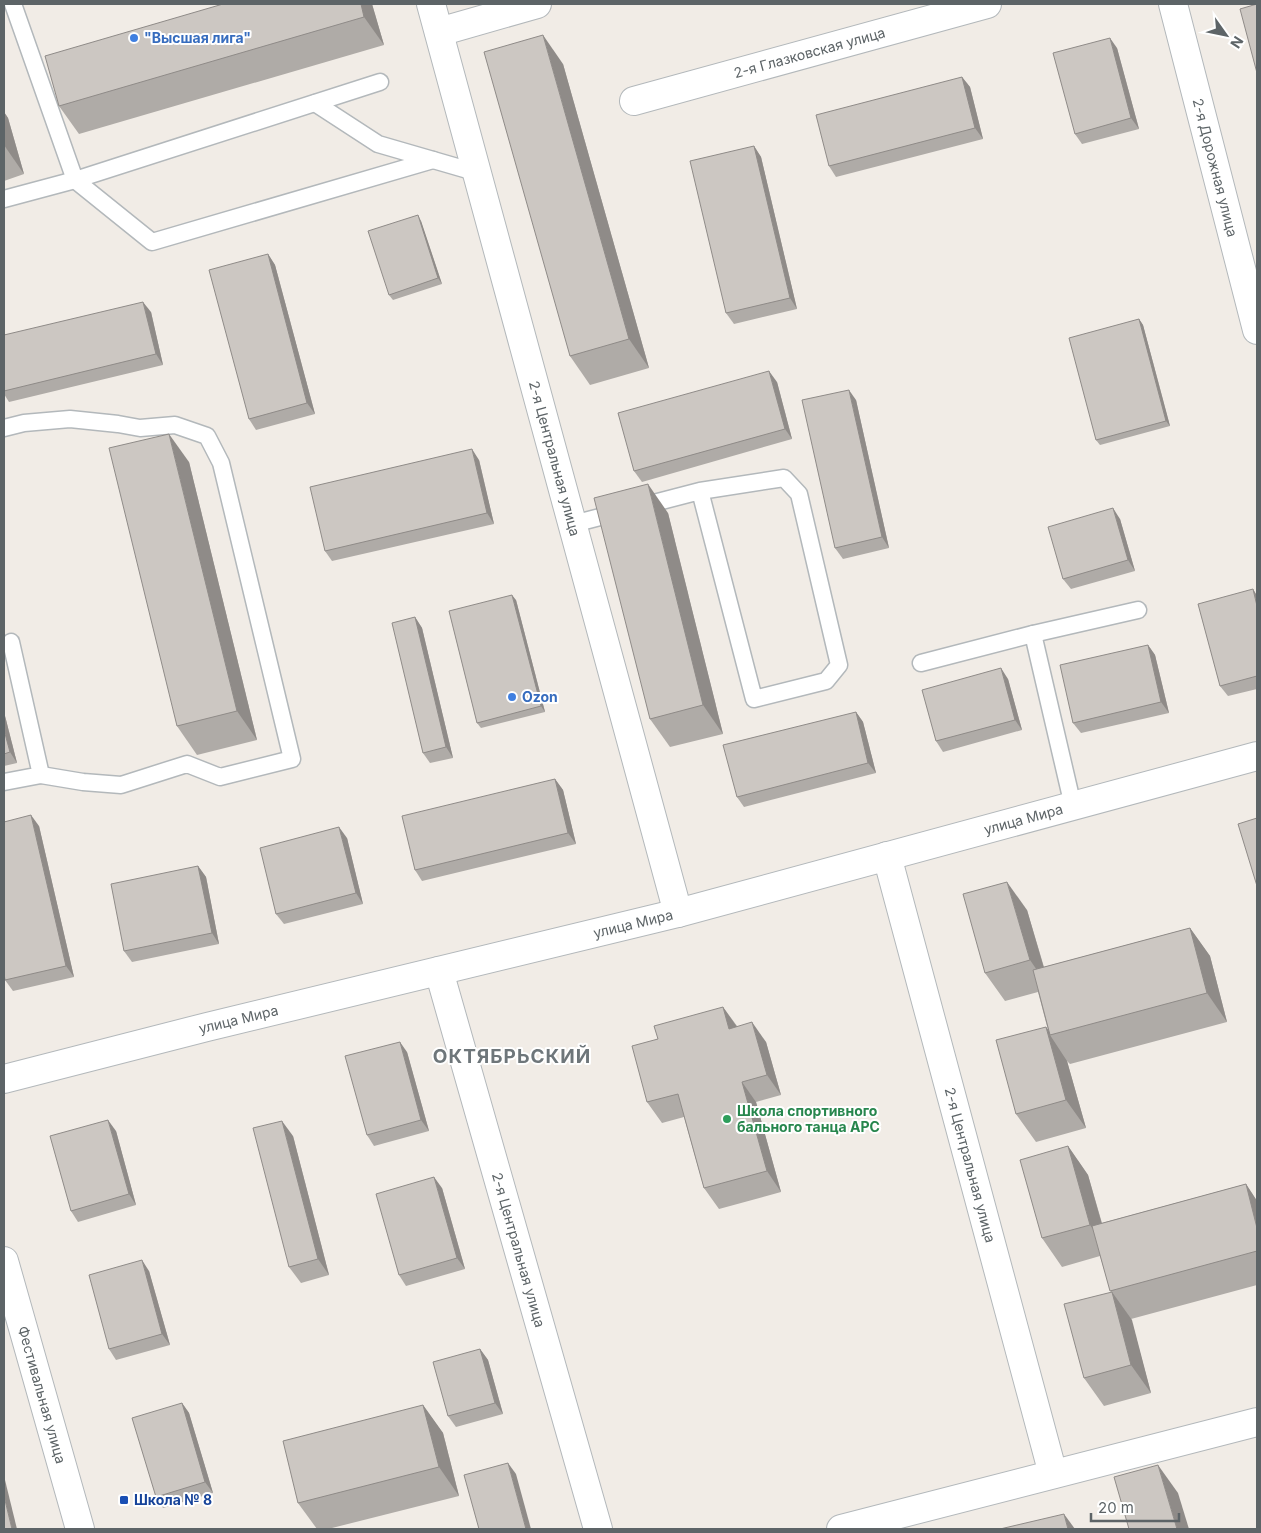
<svg xmlns="http://www.w3.org/2000/svg" width="1261" height="1533" viewBox="0 0 1261 1533" font-family="Inter,sans-serif">
  <rect width="100%" height="100%" fill="#f1ece6"/>
  <g fill="none" stroke-linecap="round" stroke-linejoin="round">
    <g stroke="#b3b8bb" stroke-width="19">
      <g id="service">
        <path d="M13,4l62,176 77,62 281,-82"/>
        <path d="M315,103l63,41 100,29"/>
        <path d="M4,199l71,-19 305,-98"/>
        <path d="M4,428l20,-5 46,-4 48,5 22,4 35,-3 32,11 14,27 71,296 -72,18 -33,-13 -66,21 -38,-3 -42,-7"/>
        <path d="M573,524l127,-33 84,-13 15,16 40,171 -13,16 -72,18 -54,-208"/>
        <path d="M921,663l112,-29"/>
        <path d="M4,782l37,-7 -30,-133"/>
        <path d="M1073,806l-40,-172 105,-24"/>
      </g>
    </g>
    <g stroke="#b3b8bb" stroke-width="30">
      <g id="minor">
        <path id="s1" d="M431,4l247,909"/>
        <path id="s2" d="M1173,4l84,326"/>
        <path d="M439,32l98,-28"/>
        <path id="s3" d="M634,101l353,-97"/>
        <path id="s4" d="M887,856l166,618"/>
        <path id="s5" d="M439,971l159,558"/>
        <path id="s6" d="M4,1079l203,-52 471,-114 579,-157"/>
        <path id="s7" d="M4,1261l76,268"/>
        <path d="M841,1529l416,-107"/>
      </g>
    </g>
    <use href="#service" stroke="#fff" stroke-width="16"/>
    <use href="#minor" stroke="#fff" stroke-width="28"/>
  </g>
  <g fill="#afaba7">
    <path d="M223,4h149l12,41 -305,89 -20,-28z"/>
    <path d="M1117,48l22,81 -57,15 -7,-10z"/>
    <path d="M563,64l86,304 -59,17 -20,-29z"/>
    <path d="M962,77l8,10 13,52 -147,38 -7,-11z"/>
    <path d="M4,112l4,6 16,56 -20,7z"/>
    <path d="M754,146l7,11 36,152 -63,15 -8,-11z"/>
    <path d="M421,221l21,63 -49,16 -4,-5z"/>
    <path d="M268,254l7,11 40,149 -59,16 -7,-11z"/>
    <path d="M151,312l12,53 -154,37 -5,-8v-59z"/>
    <path d="M1139,319l4,6 27,101 -70,19 -4,-5z"/>
    <path d="M777,382l15,57 -150,43 -8,-11z"/>
    <path d="M856,400l33,148 -46,11 -8,-11z"/>
    <path d="M479,460l15,64 -162,37 -7,-10z"/>
    <path d="M189,462l68,278 -60,15 -20,-29z"/>
    <path d="M668,513l55,221 -53,13 -20,-28z"/>
    <path d="M1120,519l15,52 -64,18 -8,-10z"/>
    <path d="M1253,589l4,7v93l-29,7 -8,-10z"/>
    <path d="M516,600l29,112 -64,16 -4,-5z"/>
    <path d="M415,617l7,11 31,130 -23,5 -7,-10z"/>
    <path d="M1148,645l7,10 14,58 -88,20 -8,-10z"/>
    <path d="M1008,679l14,51 -79,22 -7,-11z"/>
    <path d="M4,712l13,51 -13,3z"/>
    <path d="M856,712l7,10 13,51 -132,34 -7,-10z"/>
    <path d="M555,779l8,11 13,54 -154,37 -7,-11z"/>
    <path d="M39,826l35,151 -61,14 -8,-11z"/>
    <path d="M347,838l16,66 -79,20 -8,-10z"/>
    <path d="M198,866l8,11 13,67 -87,18 -8,-11z"/>
    <path d="M1027,910l17,57 146,-39 20,28 17,66 -157,42 -3,-3 19,67 -50,14 -20,-28 30,-87 2,3 -10,-38 -33,9 -20,-28z"/>
    <path d="M723,1007l14,19 29,16 15,53 -25,7 25,90 -62,17 -15,-21 -20,-71 -22,6 -15,-21 11,-63z"/>
    <path d="M407,1052l22,79 -55,15 -7,-11z"/>
    <path d="M116,1131l20,74 -58,17 -7,-11z"/>
    <path d="M293,1136l36,139 -28,8 -12,-16z"/>
    <path d="M1068,1146l20,29 14,48 144,-39 11,17v84l-126,34 20,74 -47,13 -20,-28 27,-86 -11,-36 -38,11 -20,-29z"/>
    <path d="M442,1188l23,81 -59,17 -7,-11z"/>
    <path d="M149,1271l21,74 -54,15 -7,-11z"/>
    <path d="M480,1349l8,11 15,54 -47,13 -8,-11z"/>
    <path d="M182,1403l7,10 24,80 -50,15 -7,-11z"/>
    <path d="M423,1405l20,28 16,63 -131,33h-11l-19,-26z"/>
  </g>
  <g fill="#8f8b88">
    <path d="M361,4h11l12,41 -20,-28z"/>
    <path d="M543,35l20,29 86,304 -20,-29z"/>
    <path d="M1110,38l7,10 22,81 -8,-11z"/>
    <path d="M962,77l8,10 13,52 -8,-11z"/>
    <path d="M4,112l4,6 16,56 -20,-29z"/>
    <path d="M754,146l7,11 36,152 -7,-11z"/>
    <path d="M418,215l3,6 21,63 -4,-6z"/>
    <path d="M268,254l7,11 40,149 -8,-11z"/>
    <path d="M143,302l8,10 12,53 -7,-11z"/>
    <path d="M1139,319l4,6 27,101 -4,-5z"/>
    <path d="M769,371l8,11 15,57 -7,-10z"/>
    <path d="M849,390l7,10 33,148 -7,-11z"/>
    <path d="M169,434l20,28 68,278 -20,-29z"/>
    <path d="M472,449l7,11 15,64 -7,-11z"/>
    <path d="M648,484l20,29 55,221 -20,-29z"/>
    <path d="M1113,508l7,11 15,52 -7,-11z"/>
    <path d="M1253,589l4,7v10z"/>
    <path d="M512,595l4,5 29,112 -4,-6z"/>
    <path d="M415,617l7,11 31,130 -7,-11z"/>
    <path d="M1148,645l7,10 14,58 -8,-11z"/>
    <path d="M1001,668l7,11 14,51 -7,-10z"/>
    <path d="M4,712l13,51 -7,-11 -6,-22z"/>
    <path d="M856,712l7,10 13,51 -8,-10z"/>
    <path d="M555,779l8,11 13,54 -8,-11z"/>
    <path d="M31,815l8,11 35,151 -8,-11z"/>
    <path d="M339,827l8,11 16,66 -7,-11z"/>
    <path d="M198,866l8,11 13,67 -7,-11z"/>
    <path d="M1007,882l20,28 23,79 -20,-29z"/>
    <path d="M1190,928l20,28 17,66 -20,-29z"/>
    <path d="M723,1007l14,20 -8,2z"/>
    <path d="M752,1022l14,20 15,53 -14,-20z"/>
    <path d="M1046,1027l6,8h-2l17,26 19,67 -20,-28z"/>
    <path d="M400,1042l7,10 22,79 -8,-11z"/>
    <path d="M742,1082l14,20 25,90 -14,-21z"/>
    <path d="M108,1120l8,11 20,74 -7,-11z"/>
    <path d="M282,1121l11,15 36,139 -11,-16z"/>
    <path d="M1068,1146l20,29 22,78 -20,-28z"/>
    <path d="M434,1177l8,11 23,81 -8,-11z"/>
    <path d="M1246,1184l11,17v27z"/>
    <path d="M142,1260l7,11 21,74 -8,-11z"/>
    <path d="M1112,1292l20,28 19,73 -20,-28z"/>
    <path d="M480,1349l8,11 15,54 -8,-11z"/>
    <path d="M182,1403l7,10 24,80 -8,-11z"/>
    <path d="M423,1405l20,28 16,63 -20,-29z"/>
    <path d="M508,1463l8,11 15,55h-5z"/>
    <path d="M1158,1465l20,28 11,36h-12z"/>
    <path d="M4,1479l1,1 12,49h-5l-8,-33z"/>
    <path d="M1064,1514l11,15h-7z"/>
  </g>
  <g fill="#ccc7c2" stroke="#8f8b88">
    <path d="M223,4h138l3,13 -305,89 -14,-50z"/>
    <path d="M1257,4v69l-17,-64z"/>
    <path d="M543,35l86,304 -59,17 -86,-304z"/>
    <path d="M1110,38l21,80 -56,16 -22,-81z"/>
    <path d="M962,77l13,51 -146,38 -13,-51z"/>
    <path d="M754,146l36,152 -64,15 -36,-152z"/>
    <path d="M418,215l20,63 -49,17 -21,-64z"/>
    <path d="M268,254l39,149 -58,16 -40,-149z"/>
    <path d="M143,302l13,52 -152,37v-56z"/>
    <path d="M1139,319l27,102 -70,19 -27,-102z"/>
    <path d="M769,371l16,58 -151,42 -16,-58z"/>
    <path d="M849,390l33,147 -47,11 -33,-148z"/>
    <path d="M169,434l68,277 -60,15 -68,-278z"/>
    <path d="M472,449l15,64 -162,38 -15,-64z"/>
    <path d="M648,484l55,221 -53,14 -56,-221z"/>
    <path d="M1113,508l15,52 -65,19 -15,-52z"/>
    <path d="M1253,589l4,17v70l-37,10 -22,-82z"/>
    <path d="M512,595l29,111 -64,17 -28,-112z"/>
    <path d="M415,617l31,130 -23,6 -31,-130z"/>
    <path d="M1148,645l13,57 -88,21 -13,-58z"/>
    <path d="M1001,668l14,52 -79,21 -14,-51z"/>
    <path d="M856,712l12,51 -131,34 -14,-52z"/>
    <path d="M4,730l6,22 -6,2z"/>
    <path d="M555,779l13,54 -153,37 -13,-54z"/>
    <path d="M31,815l35,151 -61,14 -1,-6v-152z"/>
    <path d="M1257,818v68l-19,-62z"/>
    <path d="M339,827l17,66 -80,21 -16,-66z"/>
    <path d="M198,866l14,67 -88,18 -13,-67z"/>
    <path d="M1007,882l23,78 -45,13 -22,-79z"/>
    <path d="M1190,928l17,65 -157,42 -17,-65z"/>
    <path d="M723,1007l6,22 23,-7 15,53 -25,7 25,89 -63,17 -26,-94 -31,8 -15,-56 26,-7 -4,-13z"/>
    <path d="M1046,1027l20,73 -50,14 -20,-74z"/>
    <path d="M400,1042l21,78 -54,15 -22,-79z"/>
    <path d="M108,1120l21,74 -58,17 -21,-75z"/>
    <path d="M282,1121l36,138 -29,8 -36,-139z"/>
    <path d="M1068,1146l22,79 -48,13 -22,-78z"/>
    <path d="M434,1177l23,81 -58,17 -23,-81z"/>
    <path d="M1246,1184l11,44v23l-147,40 -18,-65z"/>
    <path d="M142,1260l20,74 -53,15 -20,-74z"/>
    <path d="M1112,1292l19,73 -47,13 -20,-74z"/>
    <path d="M480,1349l15,54 -47,13 -15,-54z"/>
    <path d="M182,1403l23,79 -49,15 -24,-79z"/>
    <path d="M423,1405l16,62 -141,36 -15,-62z"/>
    <path d="M508,1463l18,66h-47l-15,-54z"/>
    <path d="M1158,1465l19,64h-48l-15,-52z"/>
    <path d="M4,1496l8,33h-8z"/>
    <path d="M1064,1514l4,15h-68z"/>
  </g>
  <g fill="#3f7fe0" stroke="#fff" stroke-width="2">
    <circle cx="134" cy="38" r="5"/>
    <circle cx="512" cy="697" r="5"/>
  </g>
  <circle fill="#2e9e5b" stroke="#fff" stroke-width="2" cx="727" cy="1119" r="5"/>
  <rect fill="#1a4fb4" stroke="#fff" stroke-width="2" x="119" y="1495" width="10" height="10" rx="2.5"/>
  <g text-anchor="middle" stroke-width="4" stroke-linejoin="round" paint-order="stroke">
    <g font-size="14" font-weight="bold" fill="#366cbe" stroke="#fff" text-anchor="start">
      <text x="144" y="43">"Высшая лига"</text>
      <text x="522" y="702">Ozon</text>
    </g>
    <g font-size="14" fill="#5d6467" stroke="#fff">
      <text dy="5" stroke="none"><textPath href="#s3" startOffset="182">2-я Глазковская улица</textPath></text>
      <text dy="5" stroke="none"><textPath href="#s2" startOffset="169">2-я Дорожная улица</textPath></text>
      <text dy="5" stroke="none"><textPath href="#s1" startOffset="471">2-я Центральная улица</textPath></text>
      <text dy="5" stroke="none"><textPath href="#s6" startOffset="1052">улица Мира</textPath></text>
      <text dy="5" stroke="none"><textPath href="#s6" startOffset="648">улица Мира</textPath></text>
      <text dy="5" stroke="none"><textPath href="#s6" startOffset="242">улица Мира</textPath></text>
      <text dy="5" stroke="none"><textPath href="#s4" startOffset="320">2-я Центральная улица</textPath></text>
      <text dy="5" stroke="none"><textPath href="#s5" startOffset="290">2-я Центральная улица</textPath></text>
      <text dy="5" stroke="none"><textPath href="#s7" startOffset="139">Фестивальная улица</textPath></text>
    </g>
    <g font-size="14" font-weight="bold" fill="#27864d" stroke="#fff" text-anchor="start">
      <text x="737" y="1116">Школа спортивного<tspan x="737" dy="16">бального танца АРС</tspan></text>
    </g>
    <g font-size="14" font-weight="bold" fill="#164399" stroke="#fff" text-anchor="start">
      <text x="134" y="1505">Школа № 8</text>
    </g>
    <g font-size="19" font-weight="bold" letter-spacing="1" fill="#6e767a" stroke="#fff">
      <text x="512" y="1063">ОКТЯБРЬСКИЙ</text>
    </g>
  </g>
  <rect width="1261" height="1533" fill="none" stroke="#5d6467" stroke-width="10"/>
  <g transform="translate(1226 35) rotate(123)" stroke="#ffffff" stroke-width="4" paint-order="stroke">
  <path d="M0-4L9 19L0 12L-9 19Z" fill="#5d6467"/>
  <text y="-8" font-size="14" font-weight="bold" text-anchor="middle" fill="#5d6467">N</text>
  </g>
  <path d="M1091 1513v8h88v-8" fill="none" stroke="#5d6467" stroke-width="2.5"/>
  <text x="1098" y="1513" font-size="15" fill="#5d6467" stroke="#ffffff" stroke-width="4" paint-order="stroke">20 m</text>
</svg>
